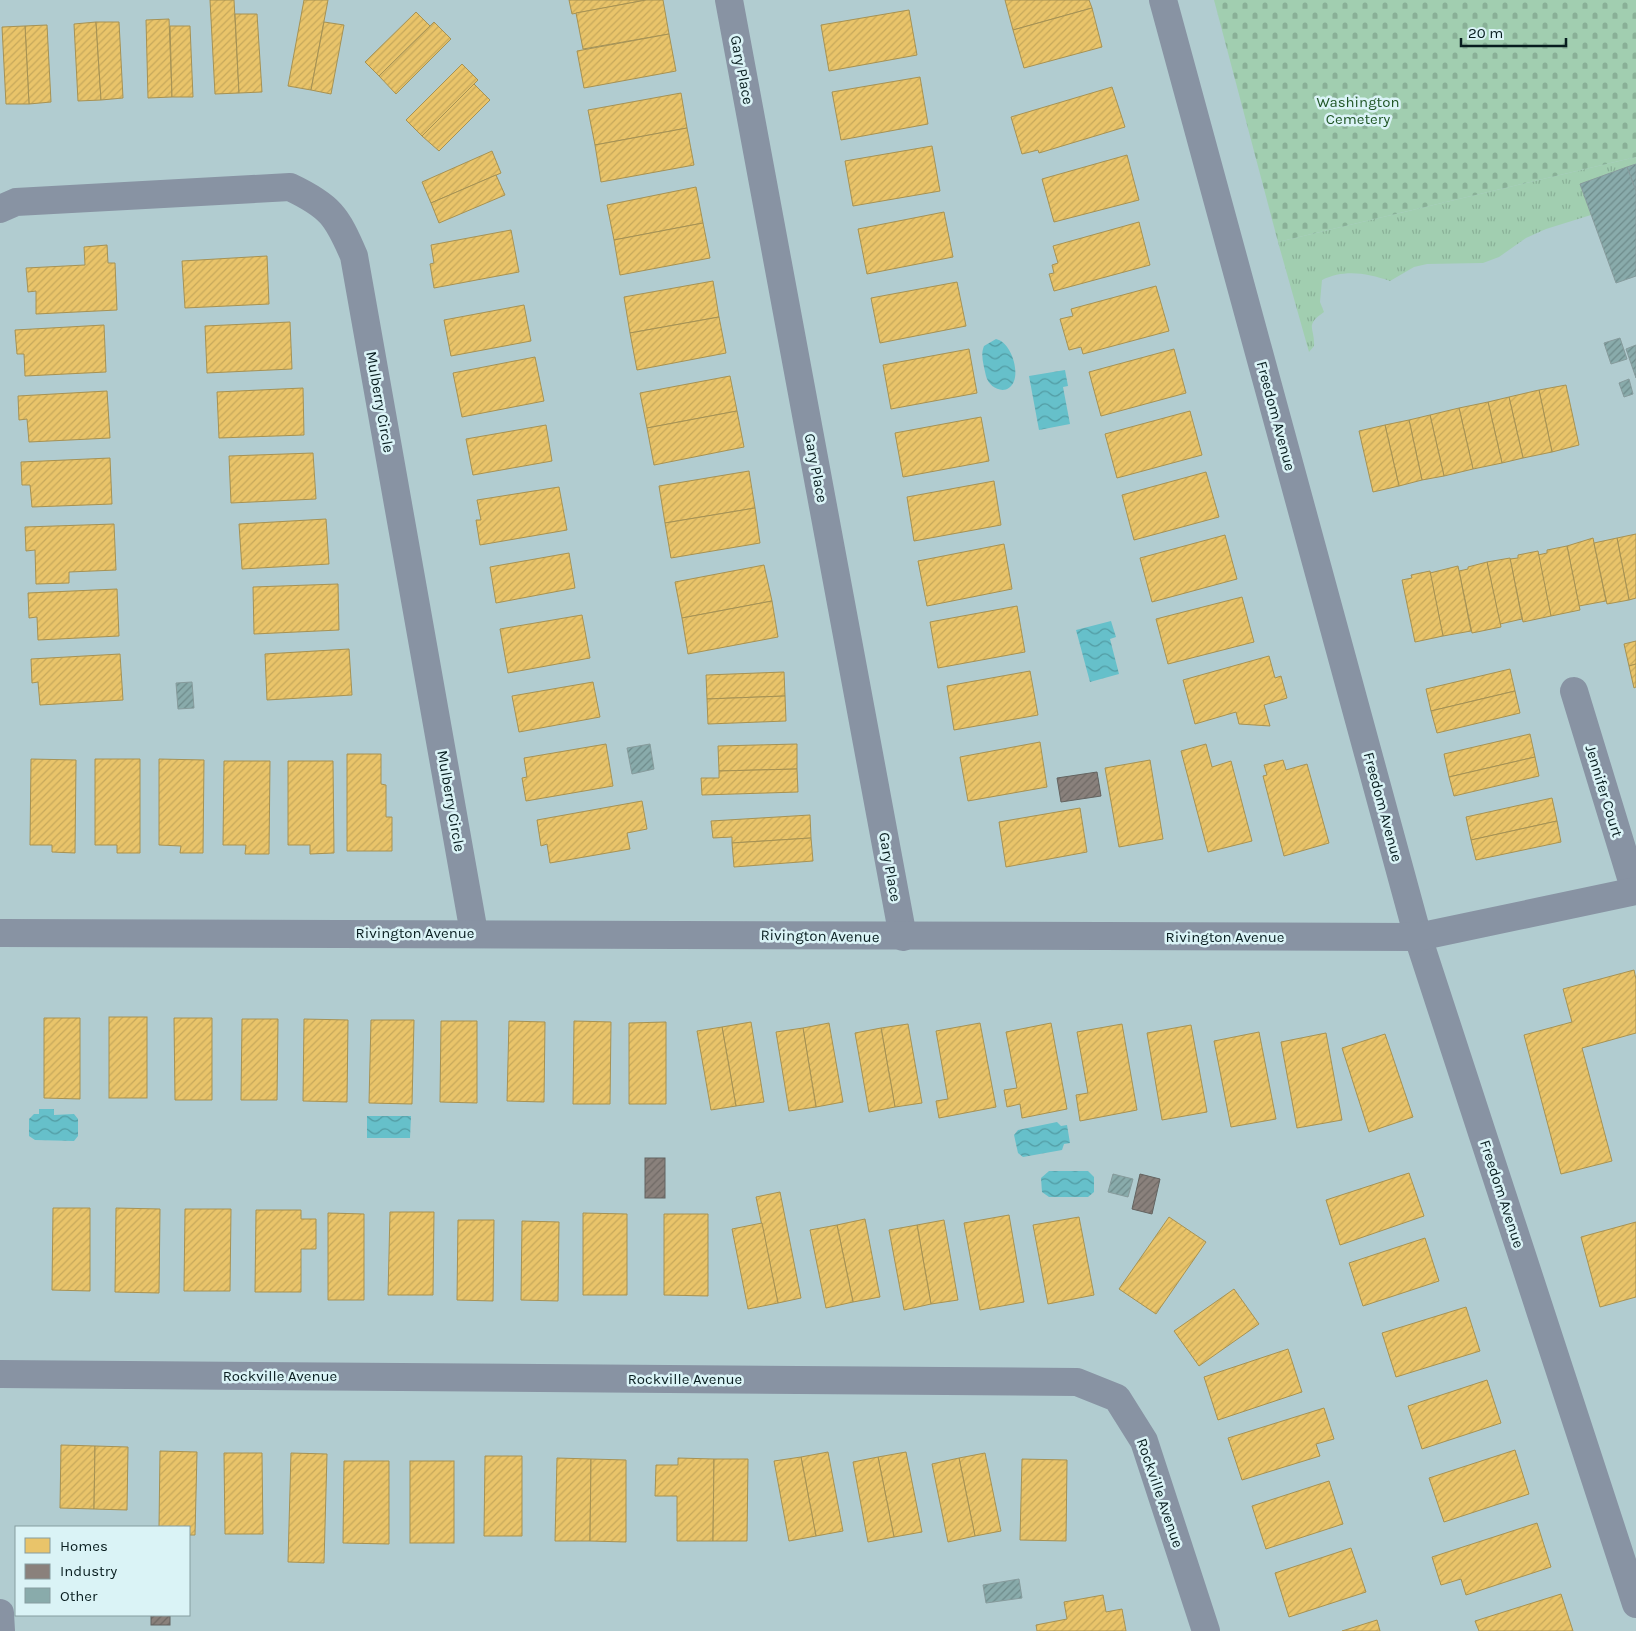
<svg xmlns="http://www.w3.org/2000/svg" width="1636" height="1631" viewBox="0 0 1636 1631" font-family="Karla,sans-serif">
  <defs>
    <pattern id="grass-tufts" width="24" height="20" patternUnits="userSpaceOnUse" patternTransform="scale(1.25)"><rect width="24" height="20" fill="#a1ceb0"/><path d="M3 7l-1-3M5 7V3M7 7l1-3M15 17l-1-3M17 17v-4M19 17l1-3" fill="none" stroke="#89b097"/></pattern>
    <pattern id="cemetery-stones" width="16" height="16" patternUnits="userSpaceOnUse" patternTransform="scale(1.25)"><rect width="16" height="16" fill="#a1ceb0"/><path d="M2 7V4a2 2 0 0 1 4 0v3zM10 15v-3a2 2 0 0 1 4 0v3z" fill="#89b097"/></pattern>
    <pattern id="water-waves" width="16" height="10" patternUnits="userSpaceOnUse" patternTransform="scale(1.25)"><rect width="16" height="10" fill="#66c0ca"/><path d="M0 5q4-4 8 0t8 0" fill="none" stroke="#529ba3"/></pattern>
    <pattern id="homes-hatch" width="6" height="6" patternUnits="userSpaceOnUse" patternTransform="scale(1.25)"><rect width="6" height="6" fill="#e9c46a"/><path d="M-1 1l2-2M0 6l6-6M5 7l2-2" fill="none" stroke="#c6a85b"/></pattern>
    <pattern id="industry-hatch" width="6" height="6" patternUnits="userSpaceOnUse" patternTransform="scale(1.25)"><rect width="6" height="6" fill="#8a817c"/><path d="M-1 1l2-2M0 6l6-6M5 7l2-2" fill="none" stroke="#6f6965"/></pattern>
    <pattern id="building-hatch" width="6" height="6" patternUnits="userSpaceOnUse" patternTransform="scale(1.25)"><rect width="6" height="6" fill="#89abab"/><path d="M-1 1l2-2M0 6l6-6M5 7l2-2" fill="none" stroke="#6e8b8b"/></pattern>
  </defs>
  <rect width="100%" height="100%" fill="#b1ccd0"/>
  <path fill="url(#grass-tufts)" d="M1636,157v7l-56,20 11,31 -45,14 -20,9 -27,19 -16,6 -56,1 -13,3 -24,14c-23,-8 -46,-12 -68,-1l-2,22 4,10c-20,14 -9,15 -10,34l-5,6 -31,-110z"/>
  <path fill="url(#cemetery-stones)" d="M1214,0h422v157l-358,85z"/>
  <g fill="url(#water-waves)">
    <path d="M996,339c14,3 23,29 18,42 -6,16 -25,8 -28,-5 -2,-10 -6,-21 -2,-30z"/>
    <path d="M1065,370l3,16 -5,1 7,37 -31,6 -10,-54z"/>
    <path d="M1111,621l5,16 -6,2 9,35 -29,8 -14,-52z"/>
    <path d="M39,1109h15v6l20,-1 4,5v17l-4,5 -39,-1 -6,-4v-17l5,-5h5z"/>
    <path d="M367,1116h44l-1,22h-43z"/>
    <path d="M1057,1122l4,4 6,-1 3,18 -6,1 -2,6 -39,7 -5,-4 -4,-18 4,-5z"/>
    <path d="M1049,1171h39l6,6v15l-6,5h-39l-7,-5 -1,-14z"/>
  </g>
  <g fill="url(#homes-hatch)" stroke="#a69254">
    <path d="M210,0h24l5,93 -24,1z"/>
    <path d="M304,0h24l-17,90 -23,-4z"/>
    <path d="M569,0h77l-74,14z"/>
    <path d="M646,0h17l6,34 -86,15 -7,-36z"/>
    <path d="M1005,0h84l3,8 -79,22z"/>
    <path d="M1092,8l10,39 -78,21 -11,-38z"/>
    <path d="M909,10l8,45 -88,16 -8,-46z"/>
    <path d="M416,12l14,14 -51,50 -14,-14z"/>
    <path d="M235,14h22l5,78 -23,1z"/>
    <path d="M169,19l3,78 -24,1 -2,-78z"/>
    <path d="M96,22l5,78 -23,1 -4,-77z"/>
    <path d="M96,22h23l4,76 -22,2z"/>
    <path d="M324,22l20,3 -13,69 -20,-4z"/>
    <path d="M434,22l17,17 -55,55 -17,-18z"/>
    <path d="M47,25l4,77 -22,2 -4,-78z"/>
    <path d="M25,26l4,78h-23l-4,-77z"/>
    <path d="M170,26h20l3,71h-21z"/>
    <path d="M669,34l7,37 -92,17 -7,-37z"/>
    <path d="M462,64l16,16 -56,56 -16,-16z"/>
    <path d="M920,77l8,47 -87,16 -9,-48z"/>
    <path d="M474,84l16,16 -51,51 -17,-15z"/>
    <path d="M1112,87l13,40 -86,26 -1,-3 -16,4 -11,-37z"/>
    <path d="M681,93l6,35 -92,17 -7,-35z"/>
    <path d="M687,128l7,37 -93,17 -6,-37z"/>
    <path d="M932,146l8,45 -87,15 -8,-45z"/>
    <path d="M492,151l9,22 -70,30 -9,-21z"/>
    <path d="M1127,155l12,45 -85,22 -12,-43z"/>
    <path d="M496,175l9,20 -66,28 -8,-20z"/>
    <path d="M696,187l7,36 -89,17 -7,-35z"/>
    <path d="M944,212l9,45 -86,17 -9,-45z"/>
    <path d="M1139,222l11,43 -96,26 -5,-17 5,-1 -2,-8 6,-2 -5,-17z"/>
    <path d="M703,223l7,35 -90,17 -6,-35z"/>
    <path d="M511,230l8,42 -85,16 -4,-24 4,-1 -3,-18z"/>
    <path d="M107,245l1,18h7l2,47 -81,4v-23l-8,1 -2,-24 59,-3 -1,-18z"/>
    <path d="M267,256l2,48 -84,4 -3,-47z"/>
    <path d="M713,281l6,36 -89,16 -6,-36z"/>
    <path d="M957,282l9,44 -86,17 -9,-45z"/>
    <path d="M1156,286l13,45 -86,23 -2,-7 -12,3 -9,-31 13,-3 -2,-7z"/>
    <path d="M524,305l7,36 -80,15 -7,-36z"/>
    <path d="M719,317l7,36 -89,17 -7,-37z"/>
    <path d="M290,322l2,47 -85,4 -2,-47z"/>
    <path d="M104,325l2,47 -81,4 -1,-22h-7l-2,-24z"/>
    <path d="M969,349l8,44 -86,16 -8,-44z"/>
    <path d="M1174,349l12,44 -85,23 -12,-44z"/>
    <path d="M535,357l9,44 -82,16 -9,-44z"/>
    <path d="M730,376l7,35 -90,17 -7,-35z"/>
    <path d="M1566,385l13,60 -27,7 -13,-62z"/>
    <path d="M303,388l1,47 -85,3 -2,-46z"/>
    <path d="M1539,390l13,62 -29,6 -14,-61z"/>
    <path d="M107,391l3,47 -81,4 -2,-23 -8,1 -1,-24z"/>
    <path d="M1509,397l14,61 -21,5 -14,-61z"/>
    <path d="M1488,402l14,61 -29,6 -14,-61z"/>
    <path d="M1459,408l14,61 -29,7 -14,-61z"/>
    <path d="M737,411l7,36 -90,18 -7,-37z"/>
    <path d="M1190,411l12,44 -85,23 -12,-44z"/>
    <path d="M1430,415l14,61 -22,4 -13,-60z"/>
    <path d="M981,417l8,44 -86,16 -8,-44z"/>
    <path d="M1409,420l13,60 -23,6 -14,-61z"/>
    <path d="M546,425l6,36 -79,14 -7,-36z"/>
    <path d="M1385,425l14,61 -26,6 -14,-61z"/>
    <path d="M313,453l3,46 -85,4 -2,-47z"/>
    <path d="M110,458l2,46 -80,3 -2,-22h-8l-1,-23z"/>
    <path d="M749,471l6,37 -90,15 -6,-37z"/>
    <path d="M1206,472l13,45 -85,23 -12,-45z"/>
    <path d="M994,481l7,44 -87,16 -7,-44z"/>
    <path d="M559,487l8,43 -87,15 -4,-25h5l-4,-20z"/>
    <path d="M755,508l5,35 -89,15 -6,-35z"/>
    <path d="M326,519l3,45 -87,5 -3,-45z"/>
    <path d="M114,524l2,46 -47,2v11l-33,1 -1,-34 -9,1 -1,-24z"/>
    <path d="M1636,534v64l-7,2 -12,-62z"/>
    <path d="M1225,535l12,44 -85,23 -12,-44z"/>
    <path d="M1593,538l13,63 -27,5 -12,-60z"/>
    <path d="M1617,538l12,62 -22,4 -13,-61z"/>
    <path d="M1004,544l8,45 -85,17 -9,-45z"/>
    <path d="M1567,546l13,64 -29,6 -13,-61 9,-2v-3z"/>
    <path d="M1538,551l13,65 -28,6 -13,-63 8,-1v-3z"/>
    <path d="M569,553l6,35 -79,15 -6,-36z"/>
    <path d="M1510,558l12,61 -22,5 -13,-62z"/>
    <path d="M1487,562l14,65 -29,6 -13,-62 9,-2v-2z"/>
    <path d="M764,565l8,36 -90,17 -7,-36z"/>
    <path d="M1458,566l13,65 -28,5 -13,-63z"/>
    <path d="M1430,571l13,65 -28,6 -13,-62 10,-2 -1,-3z"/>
    <path d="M338,584l1,46 -85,4 -1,-47z"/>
    <path d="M117,589l2,47 -81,4 -1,-23 -8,1 -1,-25z"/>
    <path d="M1242,597l12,45 -86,22 -12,-45z"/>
    <path d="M772,601l6,36 -90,17 -6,-36z"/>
    <path d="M1017,606l8,46 -87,16 -8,-46z"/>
    <path d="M582,615l8,43 -82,15 -8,-44z"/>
    <path d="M1636,641v23l-7,2 -5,-22z"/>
    <path d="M349,649l3,46 -85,5 -2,-46z"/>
    <path d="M120,654l3,46 -83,5 -2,-23 -6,1 -1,-24z"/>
    <path d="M1269,656l6,22 6,-2 6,22 -23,7 6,21 -31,-2 -3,-12 -41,12 -12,-44z"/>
    <path d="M1636,664v23l-2,1 -5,-22z"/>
    <path d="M1510,669l5,22 -84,20 -5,-22z"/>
    <path d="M1030,671l8,44 -84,15 -7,-44z"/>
    <path d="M784,672l1,24 -78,3 -1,-24z"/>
    <path d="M593,682l7,35 -81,15 -7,-36z"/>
    <path d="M1515,691l5,22 -83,20 -6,-22z"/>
    <path d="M785,696l1,25 -78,3 -1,-25z"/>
    <path d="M1530,734l5,23 -86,20 -5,-23z"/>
    <path d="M1040,742l7,45 -79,14 -8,-44z"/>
    <path d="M606,744l7,42 -87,15 -4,-23 5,-1 -3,-19z"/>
    <path d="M797,744v25l-78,2 -1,-25z"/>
    <path d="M1206,744l6,23 19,-6 21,80 -44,11 -27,-101z"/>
    <path d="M347,754h34v30l5,1v32h6v34h-45z"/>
    <path d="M1535,757l4,19 -85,20 -5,-19z"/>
    <path d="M31,759l45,1 -1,93 -23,-1v-7h-22z"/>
    <path d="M95,759h45v94h-23v-8h-22z"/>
    <path d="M159,759l45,1 -1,93h-23l1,-7 -22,-1z"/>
    <path d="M1150,760l13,79 -44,8 -14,-79z"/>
    <path d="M1283,760l3,10 21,-6 22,79 -45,13 -21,-80 4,-1 -3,-10z"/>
    <path d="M224,761h46l-1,93h-24l1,-9h-23z"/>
    <path d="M288,761h45l1,92 -24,1v-9h-22z"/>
    <path d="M797,769l1,23 -96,3 -1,-17h18v-7z"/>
    <path d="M1552,798l5,23 -86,19 -5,-23z"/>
    <path d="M642,801l5,28 -20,4 3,16 -80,14 -3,-19 -6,2 -4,-26z"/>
    <path d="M1080,808l7,44 -81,15 -7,-45z"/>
    <path d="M810,815l1,23 -79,5v-6l-19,1 -2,-17z"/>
    <path d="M1557,821l4,21 -85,18 -5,-20z"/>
    <path d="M811,838l2,23 -79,6 -2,-24z"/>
    <path d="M1634,970l2,9v54l-54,15 30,113 -51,13 -37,-139 48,-13 -9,-33z"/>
    <rect x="109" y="1017" width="38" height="81"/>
    <path d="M44,1018h36v81l-36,-1z"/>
    <path d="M174,1018h38v82h-37z"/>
    <path d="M242,1019h36l-1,81h-36z"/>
    <path d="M304,1019l44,1 -1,82 -44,-1z"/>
    <path d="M371,1020h43l-2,84 -43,-1z"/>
    <path d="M441,1021h36v82l-37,-1z"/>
    <path d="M509,1021l36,1 -1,80 -37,-1z"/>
    <path d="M574,1021l37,1 -1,82h-37z"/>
    <path d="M666,1022v82h-37v-81z"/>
    <path d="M751,1022l13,80 -28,4 -14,-79z"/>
    <path d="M829,1023l14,79 -27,5 -13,-79z"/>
    <path d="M980,1023l16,84 -57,11 -3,-17 12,-2 -12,-68z"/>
    <path d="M1051,1023l16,86 -45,9 -2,-14 -13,3 -3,-17 13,-2 -11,-56z"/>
    <path d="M908,1024l14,79 -27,4 -14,-79z"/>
    <path d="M1122,1024l15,86 -57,11 -4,-26 12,-2 -11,-61z"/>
    <path d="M1191,1025l16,87 -45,8 -15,-87z"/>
    <path d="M722,1027l14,79 -25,4 -14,-79z"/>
    <path d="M803,1028l13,79 -27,4 -13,-79z"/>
    <path d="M881,1028l14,79 -26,5 -14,-79z"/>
    <path d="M1259,1032l17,87 -45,8 -17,-86z"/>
    <path d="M1326,1033l16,87 -45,8 -16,-86z"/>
    <path d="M1385,1034l28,83 -44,15 -27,-84z"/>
    <path d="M1409,1173l15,43 -84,29 -14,-45z"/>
    <path d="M780,1192l21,106 -23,5 -22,-106z"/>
    <path d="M53,1208h37v83l-38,-1z"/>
    <path d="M116,1208l44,1 -1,84 -44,-1z"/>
    <path d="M185,1209h46l-1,82h-46z"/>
    <path d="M256,1210h45v9h15v30h-15v43h-46z"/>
    <path d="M390,1212h44l-1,83h-45z"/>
    <path d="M328,1213l36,1v86h-36z"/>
    <path d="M583,1213l44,1v81h-44z"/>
    <path d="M664,1214h44v82l-44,-1z"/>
    <path d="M1009,1215l15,87 -44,8 -16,-87z"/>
    <path d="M1079,1217l15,78 -46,9 -15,-79z"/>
    <path d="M1169,1217l37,25 -50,72 -37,-25z"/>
    <path d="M865,1219l15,78 -27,5 -16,-77z"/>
    <path d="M458,1220h36l-1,81 -36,-1z"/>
    <path d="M944,1220l14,80 -27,4 -14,-79z"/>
    <path d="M522,1221l37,1 -1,79 -37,-1z"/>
    <path d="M1636,1222v75l-36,10 -19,-70z"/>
    <path d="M762,1223l16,80 -30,6 -16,-80z"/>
    <path d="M837,1225l16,77 -27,6 -16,-78z"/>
    <path d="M917,1225l14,79 -27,6 -15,-80z"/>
    <path d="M1425,1238l14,43 -76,25 -14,-43z"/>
    <path d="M1234,1289l25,35 -60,42 -25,-35z"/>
    <path d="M1466,1307l14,44 -84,26 -14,-44z"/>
    <path d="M1288,1349l14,43 -84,28 -14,-43z"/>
    <path d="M1487,1380l14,43 -79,26 -14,-43z"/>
    <path d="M1324,1408l10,31 -18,5 4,12 -78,24 -14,-42z"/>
    <path d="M61,1445l34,1 -1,63 -34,-1z"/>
    <path d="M95,1446l33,1 -1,63 -33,-1z"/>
    <path d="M1515,1450l14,44 -85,28 -15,-44z"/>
    <path d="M160,1451l37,1 -2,83h-6v-8h-30z"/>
    <path d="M828,1452l15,79 -27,5 -15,-79z"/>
    <path d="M906,1452l16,80 -28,5 -16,-80z"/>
    <path d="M224,1453h38l1,81h-38z"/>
    <path d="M291,1453l36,1 -3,109 -36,-1z"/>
    <path d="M985,1453l16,78 -26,5 -16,-78z"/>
    <path d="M485,1456h37v80h-38z"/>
    <path d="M801,1457l15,79 -27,5 -15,-80z"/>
    <path d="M878,1457l16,80 -26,5 -15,-80z"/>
    <path d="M557,1458l34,1 -1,82h-35z"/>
    <path d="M678,1458l36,1 -1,82h-36v-45h-22l1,-31h22z"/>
    <path d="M959,1458l16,78 -27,6 -16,-78z"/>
    <path d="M591,1459l35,1v82l-36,-1z"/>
    <path d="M714,1459h34l-1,82h-34z"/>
    <path d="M1022,1459l45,1 -1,81 -46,-1z"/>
    <path d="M344,1461h45v83l-46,-1z"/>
    <rect x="410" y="1461" width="44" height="82"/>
    <path d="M1329,1481l14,43 -77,25 -14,-43z"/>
    <path d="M1537,1523l14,44 -85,28 -5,-16 -20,6 -9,-28z"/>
    <path d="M1351,1548l15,44 -77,25 -14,-44z"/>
    <path d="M1561,1594l12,37h-94l-4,-10z"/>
    <path d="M1103,1595l3,17 16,-3 4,22h-89l-1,-6 31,-6 -3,-17z"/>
    <path d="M1377,1620l3,11h-38z"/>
  </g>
  <g fill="url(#industry-hatch)" stroke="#636360">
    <path d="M1097,772l4,24 -40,6 -4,-24z"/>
    <rect x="645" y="1158" width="20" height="40"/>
    <path d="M1140,1174l20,5 -8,35 -20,-5z"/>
    <rect x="151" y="1615" width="19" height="10"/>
  </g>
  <g fill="url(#building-hatch)" stroke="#869b9c">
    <path d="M1636,164v27l-9,-24z"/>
    <path d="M1627,167l9,24v85l-20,7 -36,-99z"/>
    <path d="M1620,338l7,21 -16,5 -7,-21z"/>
    <path d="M1636,345v33l-10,-29z"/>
    <path d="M1629,379l4,15 -9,3 -5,-14z"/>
    <path d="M192,682l2,26 -16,1 -2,-26z"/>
    <path d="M650,744l4,25 -22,5 -5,-26z"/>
    <path d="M1113,1174l20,5 -5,18 -20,-5z"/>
    <path d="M1019,1579l3,19 -36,5 -3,-18z"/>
  </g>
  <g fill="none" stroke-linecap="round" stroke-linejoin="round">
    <g stroke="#8893a3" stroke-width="28">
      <path d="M729,0l174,937"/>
      <path d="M1163,0l255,937 218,667"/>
      <path d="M0,209l16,-7 274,-15c40,19 47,29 64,69l120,677"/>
      <path d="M1574,691l61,200"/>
      <path d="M0,933l1418,4 218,-46"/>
      <path d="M0,1374l1077,8 40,16 27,43 62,190"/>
      <path d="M0,1613l1,18"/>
    </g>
  </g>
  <g text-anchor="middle" stroke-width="5" stroke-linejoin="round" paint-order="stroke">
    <g font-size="15" fill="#081d1f" stroke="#daf3f6">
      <text transform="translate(742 70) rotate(79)" y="5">Gary Place</text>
      <text transform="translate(380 402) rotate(80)" y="5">Mulberry Circle</text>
      <text transform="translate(1276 416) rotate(75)" y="5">Freedom Avenue</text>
      <text transform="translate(816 468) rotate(79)" y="5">Gary Place</text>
      <text transform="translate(1604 791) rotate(73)" y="5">Jennifer Court</text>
      <text transform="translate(451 801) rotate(80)" y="5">Mulberry Circle</text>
      <text transform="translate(1383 807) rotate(75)" y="5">Freedom Avenue</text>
      <text transform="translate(890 867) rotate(80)" y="5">Gary Place</text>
      <text x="415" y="938">Rivington Avenue</text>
      <text transform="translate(820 936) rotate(1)" y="5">Rivington Avenue</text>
      <text x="1225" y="942">Rivington Avenue</text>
      <text transform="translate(1502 1194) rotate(72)" y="5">Freedom Avenue</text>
      <text x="280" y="1381">Rockville Avenue</text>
      <text x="685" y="1384">Rockville Avenue</text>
      <text transform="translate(1160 1493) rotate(71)" y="5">Rockville Avenue</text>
    </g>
    <g font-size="15" fill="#205626" stroke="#daf3f6">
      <text x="1358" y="107">Washington<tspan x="1358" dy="17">Cemetery</tspan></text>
    </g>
  </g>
  <rect x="15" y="1526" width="175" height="90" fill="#daf3f6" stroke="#869da0"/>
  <rect x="25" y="1538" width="25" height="15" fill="#e9c46a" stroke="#869da0"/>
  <text x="60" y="1551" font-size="15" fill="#081d1f">Homes</text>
  <rect x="25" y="1564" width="25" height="15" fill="#8a817c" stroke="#869da0"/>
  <text x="60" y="1576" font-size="15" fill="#081d1f">Industry</text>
  <rect x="25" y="1588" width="25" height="15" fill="#89abab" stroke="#869da0"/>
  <text x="60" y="1601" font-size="15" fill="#081d1f">Other</text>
  <path d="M1461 38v8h105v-8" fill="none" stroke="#081d1f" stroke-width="2.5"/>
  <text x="1468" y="38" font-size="15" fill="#081d1f" stroke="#daf3f6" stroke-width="4" paint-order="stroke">20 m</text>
</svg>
